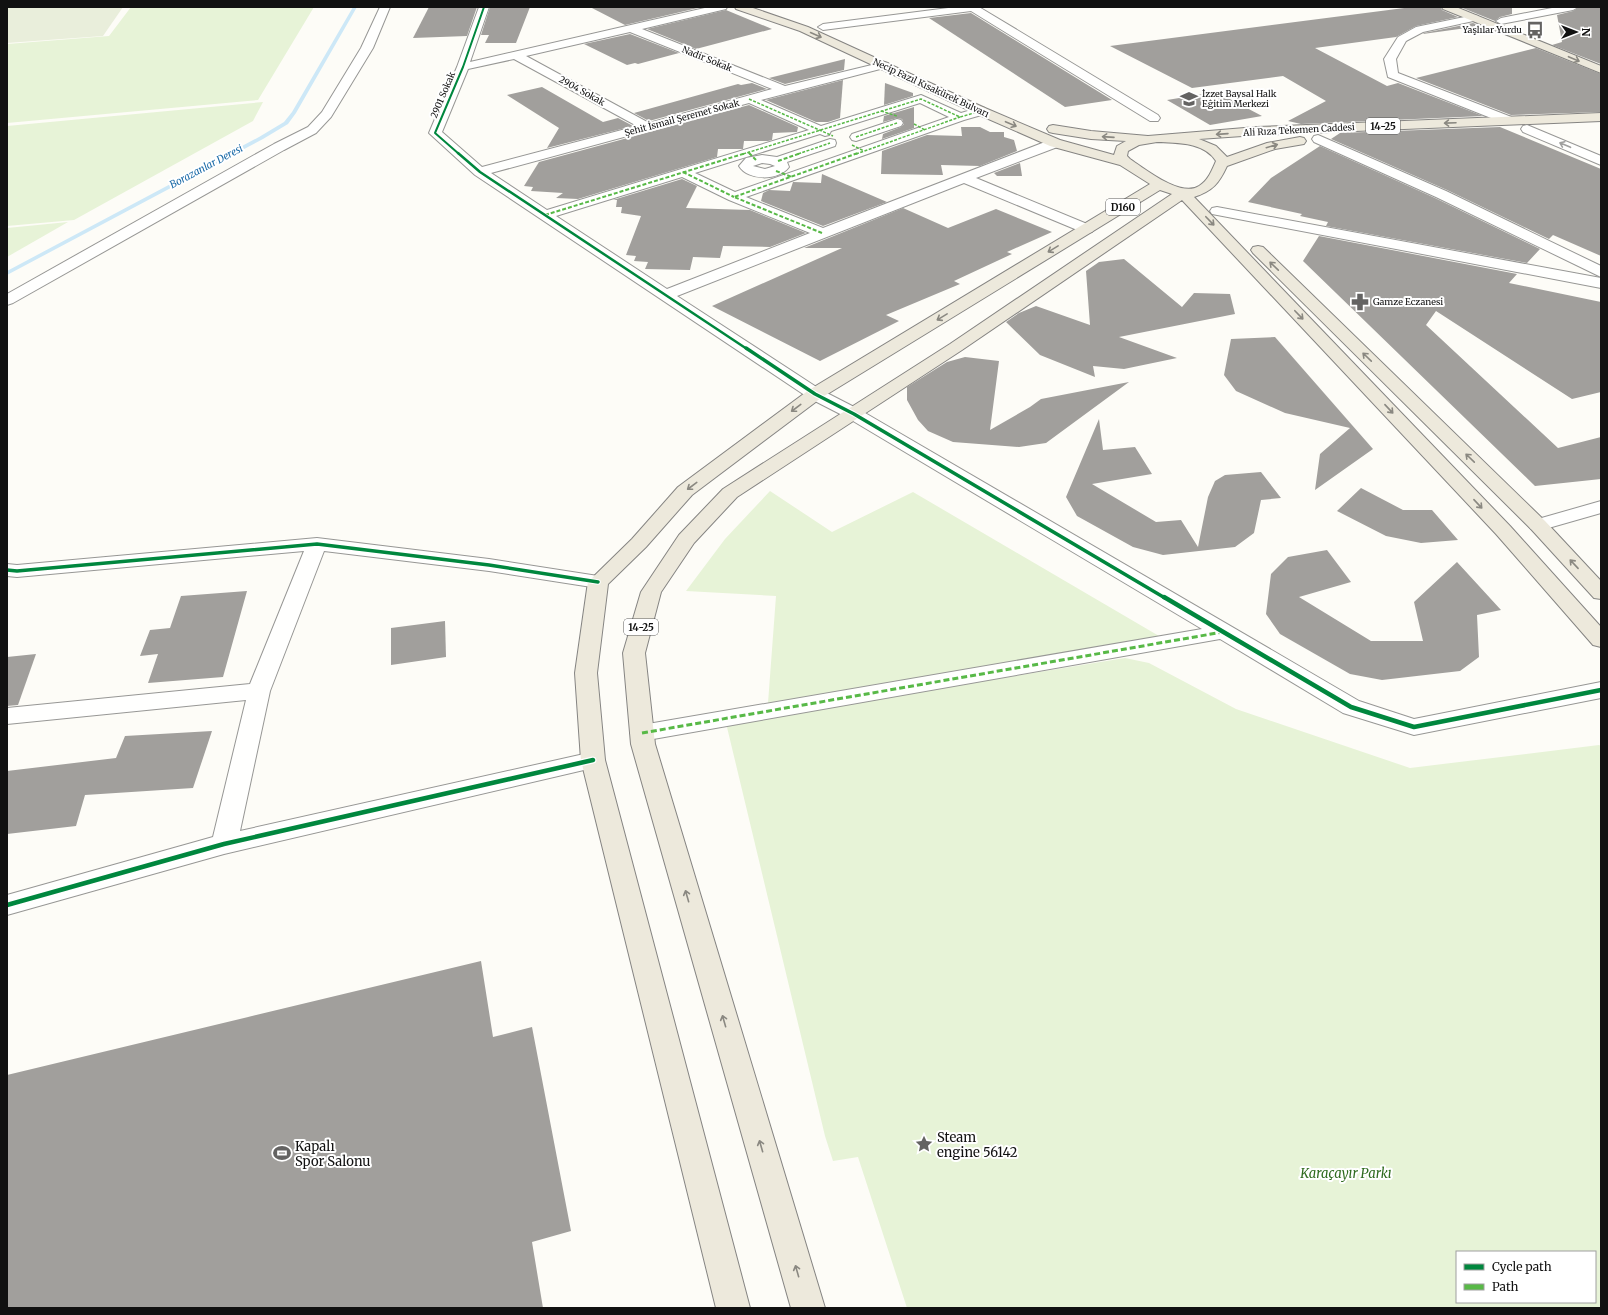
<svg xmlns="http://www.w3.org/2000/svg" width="1608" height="1315" viewBox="0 0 1608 1315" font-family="Merriweather,serif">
  <rect width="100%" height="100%" fill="#fdfcf7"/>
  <g fill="#e7f3d7" fill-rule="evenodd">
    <path d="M131,7h183l-56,93 -251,23v-79l102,-8z"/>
    <path d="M263,102l-10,19 -179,99 -67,6v-100z"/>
    <path d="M68,222l-61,35v-29z"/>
    <path d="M770,491l62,41 81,-40 246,144 -391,67 8,-107 -90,-5 39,-52z"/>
    <path d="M1125,658l24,5 87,46 174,59 189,-23 2,1v562h-694l-49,-151 -25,4 -8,-25 -99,-413zM1457,1252h138v50h-138z"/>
  </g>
  <path fill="#e9eedb" d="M7,7h116l-20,29 -96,7z"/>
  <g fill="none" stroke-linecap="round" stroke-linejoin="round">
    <path fill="#cde8f7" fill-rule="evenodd" d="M353,7h4l-61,106 -8,11 -25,15 -256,136v-4l252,-134 25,-15 8,-10z"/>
  </g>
  <g fill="#a19f9c">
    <path d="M429,7h48l-10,29 -54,2z"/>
    <path d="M490,7h40l-14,36h-31l4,-8h-8z"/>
    <path d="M590,7h112l-77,18z"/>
    <path d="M1412,7h29l1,3 16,7 -42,9 -20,11 -81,11 72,38 11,-3 85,33 -182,8 -13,-3 38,-20 -43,-25 -91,12 -82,-42z"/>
    <path d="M1460,7h52v7l-12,3 -5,4z"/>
    <path d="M1579,7h22v57l-49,-19 10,-3 -5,-27 16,-4z"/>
    <path d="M726,10l46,19 -76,20 -49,-20z"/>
    <path d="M971,13l141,87 -47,7 -136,-89z"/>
    <path d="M1473,23l8,3 -58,8 1,-1z"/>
    <path d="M630,34l49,19 -41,11 -3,-1 -8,2 -43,-21z"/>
    <path d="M1536,48l65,26v38l-90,3 -95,-37z"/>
    <path d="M845,59l-1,11 -59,14 -16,-6z"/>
    <path d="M843,80l-3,38 -12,4h-12l-50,-22z"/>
    <path d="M752,83l15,6 -118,32 -15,-8 104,-29 3,1z"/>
    <path d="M885,83l28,10v3l-29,9z"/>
    <path d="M542,87l61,35 15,-4 15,8 -86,22 12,-20 -52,-33z"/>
    <path d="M1216,92l10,5 36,19 -52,9 -43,-25z"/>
    <path d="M749,105l49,22 -1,5 -24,1 -1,7 -4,1h-24l-1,8h-25l-1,8 -139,42 -22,-1 7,-5 -32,-2 2,-4 -9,-1 15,-24z"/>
    <path d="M914,107v21l-32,11 1,-5 18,-7 3,-3 -2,-5 -5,-1 -14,4 1,-6z"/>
    <path d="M961,127h19l10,5h14v5l10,3 3,11 -37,15 -39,-1 2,10 -62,-1 1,-23 45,-16 35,1z"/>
    <path d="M1500,127l101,42v87l-48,-21 -4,4 -102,-49 -116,-51 9,-6z"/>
    <path d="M1320,146l115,52 105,51 -13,14 -201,-37 2,-4 -28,-6 2,-2 -54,-12 23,-24z"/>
    <path d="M1020,163l2,13h-25l-3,-3z"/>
    <path d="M822,174l65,28 -64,24 -62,-25 2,-8 6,-3 21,1 3,-9 28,1z"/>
    <path d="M682,179l15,7 -11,22 64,2 56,23 -36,14 -47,-1 -3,12 -27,-1 -3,13 -45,-1 3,-7 -14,-1 2,-5 -10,-1 15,-39 -20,-3 1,-6h-6l1,-7h-4z"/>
    <path d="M903,208l45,20 48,-19 56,23 -45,20 5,2 -58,27 6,3 -74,31 13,6 -79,40 -108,-55 130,-58h-38z"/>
    <path d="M1319,236l198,38 -8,9 92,19v90l-29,7 -136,-88 -10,14 132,123 43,-11v42l-66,7 -232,-225z"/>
    <path d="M1124,259l58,48 12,-14 36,1 5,20 -116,23 58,21 -53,11 -31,-3 2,11 -55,-22 -34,-33 13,-9 17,-7 54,19 -4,-54 13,-9z"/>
    <path d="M1275,337l98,112 -58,41 5,-36 30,-26 -65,-15 -49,-22 -12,-16 7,-36z"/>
    <path d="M965,357l34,4 -9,69 40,-23 11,-8 88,-17 -83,61 -27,4 -66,-5 -25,-11 -10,-11 -11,-20v-13l40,-25z"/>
    <path d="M1099,419l4,31 32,-3 17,27 -60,10 64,38 25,-2 17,27 10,-50 7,-16 10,-6 36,-3 20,26 -20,2 -7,33 -19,14 -72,8 -30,-8 -56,-31 -11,-19z"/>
    <path d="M1361,488l42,22h29l26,30 -37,3 -35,-7 -49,-25z"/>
    <path d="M1327,550l24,32 -52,15 72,44h52l-9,-39 43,-40 44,48 -24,5 2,42 -19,14 -78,9 -32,-6 -70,-40 -14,-20 5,-40 17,-17z"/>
    <path d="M247,591l-24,86 -75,6 10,-29 -18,2 10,-26 20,-2 11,-32z"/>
    <path d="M445,621l1,36 -55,8v-37z"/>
    <path d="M36,654l-18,51 -11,1v-49z"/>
    <path d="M212,731l-19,57 -108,7 -9,31 -69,8v-63l109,-13 9,-22z"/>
    <path d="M481,961l12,76 39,-10 39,204 -39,11 11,66h-536v-233z"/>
  </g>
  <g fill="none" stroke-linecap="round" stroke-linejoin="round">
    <g stroke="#979795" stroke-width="2">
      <g id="minor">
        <path d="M380,7h10l-17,41 -42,69 -15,16 -32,17 -271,153 -6,2v-11l267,-150 34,-17 14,-15 39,-64z"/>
        <path d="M479,7h10l-19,55 239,-55h18l-1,2 -84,20 143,57 99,-24 4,1 2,2 -2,2 -127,33 60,26 100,-31 40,18 20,-6 4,1 2,3 -2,3 -21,6 -218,77 77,31 227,-88h10l1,3 -1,3 -84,32 116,48 2,3 -2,3 -5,1 -5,-1 -118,-49 -287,113 144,94 39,20 499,291 55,18 187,-37v16l-187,37 -71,-22 -123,-74 -578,102 -8,-2 -4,-6 4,-6 8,-2 560,-96 -354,-211 -39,-20 -334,-223 -46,-42 28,-66zM630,32l142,57 -123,34 -123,-67zM514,59l123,67 -155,41 -40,-35 26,-63zM749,103l60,27 -262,80 -56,-37zM920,103l29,14 -214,75 -40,-19 125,-39 5,2 4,-1 2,-4zM682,177l47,23 81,33 -143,56 -111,-73z"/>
        <path d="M956,7h23l179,108 2,3 -2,3h-8l-179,-110 -148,19 -5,-3 5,-3z"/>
        <path d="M1557,7h21l-5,3 -72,14 -5,-3 5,-3z"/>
        <path d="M1474,15l4,1 1,2 -1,2 -55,12 -17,9 -10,18 2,14 116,45 2,3 -2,3h-8l-118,-47 -4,-18 14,-22 18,-10z"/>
        <path d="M897,119l4,1 2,3 -2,3 -45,15 -4,-1 -2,-3 2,-3z"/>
        <path d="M1527,125l74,31v9l-78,-33 -2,-3 2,-3z"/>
        <path d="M1318,135l128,56 155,75v11l-165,-80 -122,-55 -2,-3 2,-3z"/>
        <path d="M830,139l5,1 1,3 -1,3 -48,16 2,5c-10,14 -41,14 -50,-1l7,-8 16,-3 15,2zM762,163l8,1 5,2 -10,3 -12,-3z"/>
        <path d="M1217,207l384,71v10l-389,-74 -2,-3 2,-3z"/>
        <path d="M1601,501v12l-63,18 -7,-2 -3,-4 3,-4z"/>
        <path d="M317,538l172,21 109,17 7,2 3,4 -3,4 -7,2 -109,-17 -165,-20 -54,140 -30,140 353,-79 8,2 4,6 -4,6 -377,88 -217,61v-20l206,-58 33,-137 -239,24v-16l243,-24 54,-133 -287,26 -10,-1v-12l10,1z"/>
      </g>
    </g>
    <g stroke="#858482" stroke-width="2">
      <g id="major">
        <path d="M735,7h15l58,20 177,81 75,32 54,15 3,-9 9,-5 -35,-2 -38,-6 -4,-1 -2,-3 2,-3 4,-1 38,6 57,5 109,-9 344,-14v8l-344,14 -58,4 17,7 11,11 40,-14 33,-6 4,1 2,3 -2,3 -29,5 -48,17c-8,17 -14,25 -33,31l316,329 91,101v20l-8,-2 -97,-111 -314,-334 -220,150 -225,147 -43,46 -33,49 -16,61 10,91 170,564h-34l-160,-564 -8,-91 18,-61 38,-57 44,-46 227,-145 222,-150 -12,-4 -339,208 -129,97 -46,52 -38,37 -11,89 8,87 145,548h-34l-135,-548 -6,-87 13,-91 44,-43 46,-52 131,-97 341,-206 -30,-19 -70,-19 -73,-32 -177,-83 -64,-22zM1157,142c21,1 47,0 59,19 -4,9 -8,20 -17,25 -18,12 -54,-17 -69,-27l-3,-3 1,-5 11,-6z"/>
        <path d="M1442,7h14l145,59v7l-158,-64z"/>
        <path d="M1258,246l5,1 282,274 56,60v18l-7,-1 -63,-69 -278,-276 -2,-3 2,-3z"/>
      </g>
    </g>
    <use href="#minor" fill="#fffffe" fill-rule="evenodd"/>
    <use href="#major" fill="#ede9dc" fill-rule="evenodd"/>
    <g stroke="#58b947" stroke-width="1.5" stroke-dasharray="3 1.5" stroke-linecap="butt">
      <path d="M749,99l84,37"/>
      <path d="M881,111l16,5"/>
      <path d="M914,124l11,6"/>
      <path d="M856,137l41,-14"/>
      <path d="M852,145l12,6"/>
      <path d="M748,152l2,2"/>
      <path d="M743,154l178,-55 39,18 21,-6"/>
      <path d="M798,154l32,-11"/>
      <path d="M856,154l104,-37"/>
    </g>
    <g stroke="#58b947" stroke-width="2" stroke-dasharray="4 2" stroke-linecap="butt">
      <path d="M749,153l7,7"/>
      <path d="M778,161l23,-8"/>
      <path d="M776,171l16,6"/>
      <path d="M683,172l51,25"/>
      <path d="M545,215l201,-62"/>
      <path d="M822,233l-88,-36 124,-44"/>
    </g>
    <path stroke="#58b947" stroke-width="3" stroke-dasharray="6 3" stroke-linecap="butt" d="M642,733l581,-101"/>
    <g stroke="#fff" stroke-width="3.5">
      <path id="cycleway-far3" d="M459,154l-24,-21 28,-66 21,-60"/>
    </g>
    <g stroke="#fff" stroke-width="4">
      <path id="cycleway-far2" d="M458,153l22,19 267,177"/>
    </g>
    <g stroke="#fff" stroke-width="5.5">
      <g id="cycleway-far1">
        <path d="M746,348l69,46 39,20 311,184"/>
        <path d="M7,570l10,1 300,-27 172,21 109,17"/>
      </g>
    </g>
    <g stroke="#fff" stroke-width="7">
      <g id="cycleway">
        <path d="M1164,597l187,110 63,20 187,-37"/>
        <path d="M7,905l217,-61 369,-84"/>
      </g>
    </g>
    <use href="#cycleway-far3" stroke="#00873e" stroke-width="2"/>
    <use href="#cycleway-far2" stroke="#00873e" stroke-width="2.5"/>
    <use href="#cycleway-far1" stroke="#00873e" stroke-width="3.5"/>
    <use href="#cycleway" stroke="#00873e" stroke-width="4.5"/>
  </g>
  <defs><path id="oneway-shaft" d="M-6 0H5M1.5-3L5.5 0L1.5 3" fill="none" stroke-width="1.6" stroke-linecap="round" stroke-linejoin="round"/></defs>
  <g stroke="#8a8881">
    <use href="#oneway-shaft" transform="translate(816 35) rotate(24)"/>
    <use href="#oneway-shaft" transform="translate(1574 59) rotate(23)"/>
    <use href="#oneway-shaft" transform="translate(1450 123) rotate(178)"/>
    <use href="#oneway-shaft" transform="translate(1011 124) rotate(23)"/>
    <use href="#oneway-shaft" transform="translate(1222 134) rotate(176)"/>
    <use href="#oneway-shaft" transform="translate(1108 137) rotate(-176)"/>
    <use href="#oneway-shaft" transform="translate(1272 146) rotate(-16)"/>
    <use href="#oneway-shaft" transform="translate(1210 221) rotate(46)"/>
    <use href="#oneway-shaft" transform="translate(1053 249) rotate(149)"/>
    <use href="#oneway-shaft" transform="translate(1274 266) rotate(-136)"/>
    <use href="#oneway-shaft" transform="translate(1299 315) rotate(46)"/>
    <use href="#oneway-shaft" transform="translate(942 317) rotate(149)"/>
    <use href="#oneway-shaft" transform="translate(1367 357) rotate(-136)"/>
    <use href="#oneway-shaft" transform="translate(796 408) rotate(143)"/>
    <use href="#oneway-shaft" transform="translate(1389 409) rotate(47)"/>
    <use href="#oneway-shaft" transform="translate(1470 458) rotate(-136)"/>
    <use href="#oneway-shaft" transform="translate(692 486) rotate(143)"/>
    <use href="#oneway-shaft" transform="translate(1478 504) rotate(47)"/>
    <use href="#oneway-shaft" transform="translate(1574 564) rotate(-133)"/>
    <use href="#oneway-shaft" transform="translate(687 896) rotate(-106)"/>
    <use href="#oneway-shaft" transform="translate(724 1021) rotate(-106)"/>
    <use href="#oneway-shaft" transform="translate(761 1146) rotate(-106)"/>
    <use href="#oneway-shaft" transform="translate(797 1271) rotate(-106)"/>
  </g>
  <use stroke="#a0a09f" href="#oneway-shaft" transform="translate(1565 145) rotate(-157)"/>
  <defs>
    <g id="bus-bare" transform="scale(1.38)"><path d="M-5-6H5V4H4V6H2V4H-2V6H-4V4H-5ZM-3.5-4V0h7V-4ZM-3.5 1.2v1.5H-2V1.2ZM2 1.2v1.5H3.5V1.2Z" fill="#646362" stroke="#fff" stroke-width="2.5" paint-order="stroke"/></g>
    <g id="school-bare" transform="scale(1.38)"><path d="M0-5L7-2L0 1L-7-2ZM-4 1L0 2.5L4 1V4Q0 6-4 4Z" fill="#646362" stroke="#fff" stroke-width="2.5" paint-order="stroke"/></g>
    <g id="pharmacy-bare" transform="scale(1.38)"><path d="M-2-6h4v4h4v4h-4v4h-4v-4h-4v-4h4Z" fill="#646362" stroke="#fff" stroke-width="2.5" paint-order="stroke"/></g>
    <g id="sight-bare" transform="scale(1.38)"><path d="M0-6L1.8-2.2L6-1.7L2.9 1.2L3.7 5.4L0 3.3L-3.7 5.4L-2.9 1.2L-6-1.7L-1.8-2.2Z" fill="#646362" stroke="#fff" stroke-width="2.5" paint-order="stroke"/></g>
    <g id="stadium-bare" transform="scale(1.38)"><path d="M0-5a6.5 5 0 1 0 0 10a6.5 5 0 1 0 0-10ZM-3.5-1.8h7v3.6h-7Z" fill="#646362" stroke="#fff" stroke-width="2.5" paint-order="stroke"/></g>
  </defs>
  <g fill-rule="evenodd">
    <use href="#bus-bare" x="1535" y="30"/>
    <use href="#school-bare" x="1189" y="99"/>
    <use href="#pharmacy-bare" x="1360" y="302"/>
    <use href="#sight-bare" x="924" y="1144"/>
    <use href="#stadium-bare" x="282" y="1153"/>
  </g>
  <g text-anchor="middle" stroke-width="4" stroke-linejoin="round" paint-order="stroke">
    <g font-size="9" fill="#111" stroke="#fff" text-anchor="start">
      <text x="1522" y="33" text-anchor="end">Yaşlılar Yurdu</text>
      <text x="1202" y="97">İzzet Baysal Halk<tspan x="1202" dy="10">Eğitim Merkezi</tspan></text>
      <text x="1373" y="305">Gamze Eczanesi</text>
    </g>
    <g font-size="9" fill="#111" stroke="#fff">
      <text transform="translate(707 59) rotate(22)" y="3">Nadir Sokak</text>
      <text transform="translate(931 88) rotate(25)" y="3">Necip Fazıl Kısakürek Bulvarı</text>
      <text transform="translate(582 91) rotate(29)" y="3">2904 Sokak</text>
      <text transform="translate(443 95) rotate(-67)" y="3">2901 Sokak</text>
      <text transform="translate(682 118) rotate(-15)" y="3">Şehit İsmail Şeremet Sokak</text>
      <text transform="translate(1299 130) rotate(-3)" y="3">Ali Rıza Tekemen Caddesi</text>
    </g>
    <g fill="#fff" stroke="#585858" stroke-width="1">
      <rect x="1366" y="118" width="34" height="16" rx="3"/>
      <rect x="1106" y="199" width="34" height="16" rx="3"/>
      <rect x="624" y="619" width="34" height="16" rx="3"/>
    </g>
    <g font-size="10" font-weight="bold" fill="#111">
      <text x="1383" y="130">14-25</text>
      <text x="1123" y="211">D160</text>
      <text x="641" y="631">14-25</text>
    </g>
    <g font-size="10" font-style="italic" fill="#1768a6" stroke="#fff">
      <text transform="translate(206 166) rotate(-28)" y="4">Borazanlar Deresi</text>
    </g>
    <g font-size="13" fill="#111" stroke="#fff" text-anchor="start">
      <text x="937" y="1142">Steam<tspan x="937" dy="15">engine 56142</tspan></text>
      <text x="295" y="1151">Kapalı<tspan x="295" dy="15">Spor Salonu</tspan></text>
    </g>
    <g font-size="13" font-style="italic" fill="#2f6b1f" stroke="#fff">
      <text x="1346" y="1178">Karaçayır Parkı</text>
    </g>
  </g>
  <rect width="1608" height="1315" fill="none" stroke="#111111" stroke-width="16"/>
  <rect x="1456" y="1251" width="140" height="52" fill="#ffffff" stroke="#a0a0a0"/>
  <rect x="1464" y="1264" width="20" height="6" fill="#00873e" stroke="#a0a0a0"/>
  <text x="1492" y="1271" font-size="12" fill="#111111">Cycle path</text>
  <rect x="1464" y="1284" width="20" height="6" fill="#58b947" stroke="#a0a0a0"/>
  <text x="1492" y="1291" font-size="12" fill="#111111">Path</text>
  <g transform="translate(1576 32) rotate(90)" stroke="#ffffff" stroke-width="3" paint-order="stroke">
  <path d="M0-3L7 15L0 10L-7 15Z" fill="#111111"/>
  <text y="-6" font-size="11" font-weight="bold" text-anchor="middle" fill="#111111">N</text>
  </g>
</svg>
